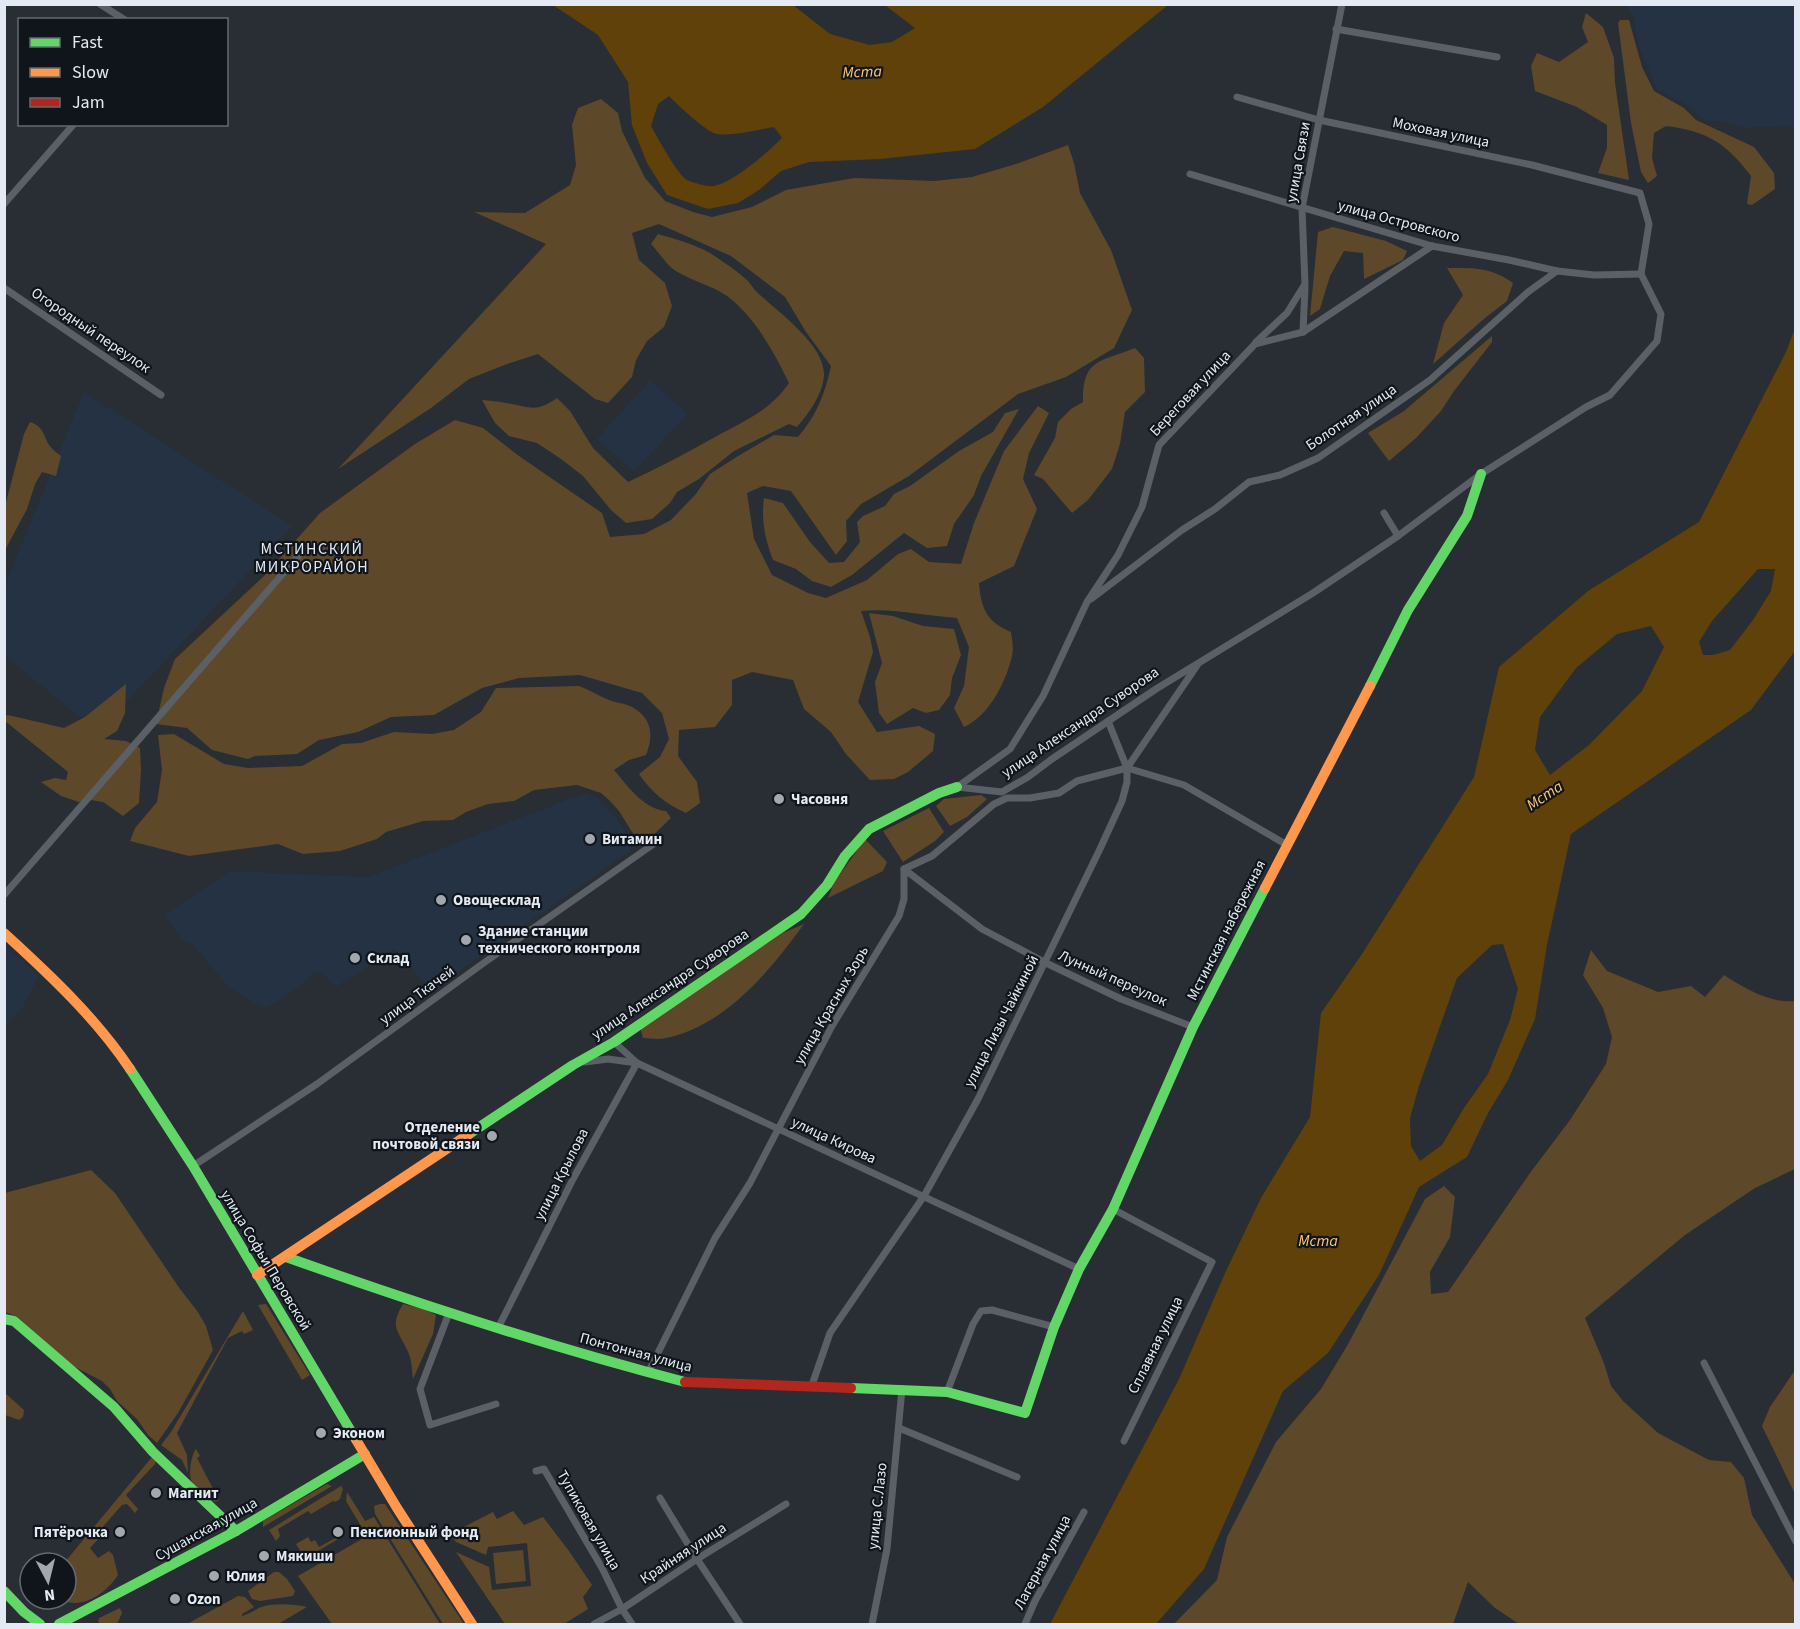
<svg xmlns="http://www.w3.org/2000/svg" width="1800" height="1629" viewBox="0 0 1800 1629" font-family="'Source Sans 3',sans-serif">
  <rect width="100%" height="100%" fill="#282e34"/>
  <g fill="#243243">
    <path d="M1626,5h169v121l-53,2 -21,-7h-16l-18,-16 -30,-16 -19,-45 -4,-27z"/>
    <path d="M650,380l37,34 -53,58 -37,-33z"/>
    <path d="M84,392l208,134 -194,206 -93,-76 -1,-68z"/>
    <path d="M585,793l13,5 18,19 20,30 -205,144 -36,-42 -59,38 -14,-15 -7,1 -31,25 -20,10 -35,-20 -36,-44 -11,-4 -17,-25 65,-44 138,6z"/>
    <path d="M5,945l34,31 -17,32 -17,19z"/>
  </g>
  <g fill="#5d482a">
    <path d="M1586,13l17,14 11,31 1,25 14,97 -31,-7 9,-25v-23l-30,-18 -42,-16 -4,-25 6,-13 22,9 29,-20 -6,-15z"/>
    <path d="M1620,20h9l13,47 12,24 30,17 12,12 58,27 20,26 1,16 -23,16 -5,-1 4,-28c-25,-33 -44,-45 -85,-50l-12,7 -2,25 5,18 -9,7 -7,-11 -10,-49 -13,-100z"/>
    <path d="M601,99l17,14 4,18 23,47 20,23 28,11 19,5 40,-10 34,-17 68,-12 80,3 38,-4 44,-13 52,-19 6,18 6,30 31,57 21,60 -18,38 -48,29 -48,17 -109,82 -48,28 -15,17 1,20 -11,14 -45,-64 -28,-5 -16,7 7,46 18,36 36,18 18,5 41,-18 31,-26 13,-5 18,13 32,2 13,-41 30,-72 34,-45 11,7 -20,40 -6,26 14,30 -23,57 -35,17c2,26 8,39 32,49 1,8 3,17 1,24 -6,26 -23,60 -48,71l-10,-19 10,-22 5,-39 -12,-29c-32,-2 -64,-10 -96,-7l9,26 3,15 -15,50 19,30 42,-6 16,8 -2,17 -25,21 -14,7 -24,1 -24,-26 -15,-22 -27,-23 -11,-29 -41,-8 -20,8v25l-17,22 -36,3 -1,26 19,26 3,21 -14,10c-20,-9 -34,-20 -47,-39l21,-17 9,-18 -7,-26 -20,-20 -62,-18 -61,3 -37,10 -48,27 -43,2 -33,15 -39,8 -22,14 -42,2 -7,3 -36,-9 -25,-22 -31,-4 8,-36 11,-29 89,-83 56,-63 95,-69 40,-24 28,8 36,28 83,57 8,24 34,-3 27,-14 24,-25 15,-21 28,-18 36,-21 24,2c19,-22 27,-44 33,-71l-25,-34 -21,-35 -54,-41 -72,-32 -27,9 7,27 26,23 7,23 -8,21 -17,14 -11,19 -4,17 -24,26 -13,-4 -57,-45 -31,10 -38,15 -38,29 -93,61 208,-225 -72,-32 51,1 45,-28 6,-20 -4,-40 6,-17z"/>
    <path d="M1333,227l53,14 21,10 -4,9 -39,19 -1,-26 -19,-2 -14,25 -10,33 -10,7 8,-84z"/>
    <path d="M658,234c17,5 36,10 52,19 12,8 26,17 37,27 4,4 7,10 12,14 19,18 66,51 65,81 -1,19 -15,38 -27,52l-8,-3 -55,27 -35,28 -22,13 -7,11 -18,16 -26,4 -15,-13 -28,-34 -22,-17 -24,-16 -28,-7 -14,-13 -13,-23c8,1 16,1 24,3 24,4 30,10 51,-5l13,13 23,37 35,34c30,-14 59,-29 87,-45 28,-15 56,-27 74,-54 -15,-31 -34,-66 -62,-87 -16,-11 -35,-15 -51,-25 -9,-5 -17,-19 -25,-27z"/>
    <path d="M1447,268c27,0 44,-1 66,15l-6,18 -22,17 -52,46 11,-41 19,-28z"/>
    <path d="M1492,336v6l-38,49 -13,20 -25,27 -27,23 -21,-28 36,-22z"/>
    <path d="M1135,348l9,10 1,34 -20,20 -5,32 -8,25 -24,31 -16,13 -29,-34 -9,-4 21,-37 3,-16 13,-13 12,-7c-1,-44 18,-40 52,-54z"/>
    <path d="M1019,409l-38,67 -7,19 -20,29 -7,22 -20,2 -23,-15 -52,42 -21,12 -19,-6 -16,-12 -23,-9c-8,-21 -12,-40 -9,-62l19,5 27,39 19,21 15,-1 16,-20 -3,-20 6,-6 22,-10 9,-12 16,-8 49,-35 34,-19 12,-19z"/>
    <path d="M30,422c13,4 13,12 19,23 3,4 8,8 12,11l-5,20 -14,-4 -7,12 -8,25 -22,41v-44l19,-72z"/>
    <path d="M869,613l24,3 30,10 31,3 7,26 -9,23 -2,17 -11,15 -13,3 -13,-5 -26,16 -8,-11 -4,-31 7,-19z"/>
    <path d="M126,684l-1,29 -8,18 -13,8 22,2 14,7 1,22 -2,33 -16,13 -20,-14 -12,-2 -12,2 -18,-6 -20,-14 14,-4 11,2 2,-8 -63,-51v-5l3,-1 56,13 21,-11z"/>
    <path d="M579,686c11,4 20,10 30,14 7,3 16,3 23,7 20,11 22,28 14,48l-17,5 -15,10c14,16 29,39 52,41l5,7 -26,25 -13,-11 -13,-21 -10,-11 -8,-7 -24,-8 -43,5 -20,11 -26,3 -22,8 -13,8 -30,1 -37,11 -9,7 -37,12 -37,3 -25,-10 -89,12 -59,-15 5,-13 22,-26 5,-32 -4,-35 16,-1 50,30 24,4 54,-2 40,-22 19,-1 33,-11 38,2 22,-4 27,-18 15,-24z"/>
    <path d="M981,795l6,4 -20,18 -17,9 -14,-20 8,-7z"/>
    <path d="M929,808l15,24 -9,9 -32,21 -20,-31z"/>
    <path d="M865,839l22,23 -4,9 -55,27 6,-15z"/>
    <path d="M804,924c-34,47 -79,102 -138,114 -7,2 -16,0 -23,0l-3,-11 143,-94z"/>
    <path d="M1591,950l16,21 51,21 33,-6 14,11 19,-22c20,13 47,29 71,26v168l-40,19 -70,47 -100,83 19,45 7,23 12,15 35,32 51,27 22,2 13,16 8,37 43,69v40h-276l-24,-16 -27,-26 -15,42h-279l43,-44 10,-43 49,-95 45,-53 26,-43 78,-147 19,-13 11,11 -5,40 -20,35 1,22 17,-2 82,-119 40,-53 36,-56 6,-27 -9,-29 -20,-33z"/>
    <path d="M91,1170l24,23 65,96 18,23 8,14 7,24 -35,63 -21,30 -9,-8 -11,-16 -20,-18 -7,-12 -8,-8 -29,-15 -57,-50 -11,-4v-119z"/>
    <path d="M266,1304l44,71 -8,5 -44,-75z"/>
    <path d="M403,1304l22,5 11,6 -3,19 -20,45c-1,-8 -1,-17 -4,-25 -9,-22 -21,-26 -6,-50z"/>
    <path d="M243,1311l10,19 -9,4 -2,-3 -14,7 -51,95 10,22 1,18 -6,-13 -21,-15 10,-13z"/>
    <path d="M1795,1370v124l-33,-68 8,-19z"/>
    <path d="M5,1393l19,17 -1,7 -4,3 -14,-5z"/>
    <path d="M196,1449l4,7 -3,2 22,42 -4,2c-7,-6 -18,-12 -23,-20 -4,-7 -1,-27 4,-33z"/>
    <path d="M152,1457l4,4 -1,3 -29,31 12,14 -3,4 -8,-9 -5,1 -22,25 2,5 -12,13 8,10 11,-7 4,4 5,20c-8,13 -27,29 -44,28 -6,0 -13,-3 -19,-4h11v-36h-2z"/>
    <path d="M327,1484l5,2 -69,41v-6z"/>
    <path d="M341,1486l2,3 -3,10 -5,3 -2,-1 -22,13 -3,-3 -30,18 2,7 -4,5 -7,-11z"/>
    <path d="M347,1492l18,29 9,-4 66,107h-108l-34,-48 69,-40 -21,-35z"/>
    <path d="M380,1504h5l79,120h-21l-68,-110 -1,-8z"/>
    <path d="M513,1511l11,14 19,-8 26,34 23,34 -9,12 5,12 -24,15h-59l-49,-72 33,15 3,23 39,-4 -4,-43 -39,4 -2,8 -30,-13 -6,-8 43,-22 4,7z"/>
    <path d="M308,1537l3,5 4,-2 4,7 18,-10 1,2 -30,18 -5,-2 -7,-11z"/>
    <path d="M523,1550l3,31 -30,3 -3,-31z"/>
    <path d="M274,1572h5l8,7 8,12 -2,5 -33,5 -8,-2 -4,-8z"/>
    <path d="M238,1596l7,1 9,10 -12,7v2c7,-2 13,-6 19,-9 14,-4 31,-3 46,0l-29,17h-91z"/>
    <path d="M120,1608l2,5 -5,11h-17l-2,-3 1,-3z"/>
  </g>
  <g fill="#604109" fill-rule="evenodd">
    <path d="M553,5h240l37,29 40,11 22,-3 23,-14 -29,-22 -6,-1h288l-125,102 -68,42 -95,10 -71,3 -28,9 -22,19 -21,13 -30,6 -41,-14 -20,-32 -15,-38 -4,-43 -30,-47zM669,96c9,9 37,36 48,38 19,2 39,-4 57,-7l8,11c-14,14 -49,45 -68,48 -6,1 -21,-3 -27,-6 -10,-6 -29,-42 -36,-54l7,-22z"/>
    <path d="M1795,328v323l-44,59 -180,124 -24,111 -12,74 -27,61 -20,33 -21,44 -48,30 -40,88 -51,78 -45,38 -79,178 -48,55h-106l129,-245 47,-108 35,-73 49,-81 11,-104 41,-59 112,-177 25,-110 89,-76 111,-69 87,-170zM1758,569h17l-4,22 -18,29 -23,30 -17,5h-10l-4,-13 13,-21zM1651,626l13,21 -22,44 -53,54 -39,30 -15,-25 5,-33 36,-49 41,-34zM1503,944l15,45 -8,31 -22,54 -24,34 -22,37 -22,16 -9,-15 -1,-28 9,-32 38,-108 35,-33z"/>
  </g>
  <g fill="none" stroke-linecap="round" stroke-linejoin="round">
    <g stroke="#5a6066" stroke-width="7">
      <path d="M100,4l25,16"/>
      <path d="M1336,29l161,28"/>
      <path d="M1190,174l242,72 77,14 48,11 37,4 47,-1"/>
      <path d="M4,204l70,-80"/>
      <path d="M4,288l157,107"/>
      <path d="M1303,332l2,-45"/>
      <path d="M1256,342l31,-29 18,-29 -3,-76 40,-204"/>
      <path d="M1384,513l14,23"/>
      <path d="M1091,599l91,-69 33,-21 34,-27 31,-7 38,-17 112,-78 98,-88 29,-21"/>
      <path d="M1108,721l19,47 57,17 103,60"/>
      <path d="M957,787l45,5 26,-15 24,-18 104,-70 157,-96 85,-57 83,-62 105,-67 24,-12 47,-54 4,-27 -20,-40 8,-50 -9,-31 -108,-28 -213,-45 -82,-23"/>
      <path d="M957,787l53,-38 33,-53 44,-94 31,-47 24,-48 17,-62 96,-101 48,-12 129,-86"/>
      <path d="M904,869l78,60 64,34 75,36 72,28"/>
      <path d="M4,895l301,-347"/>
      <path d="M585,1062l23,-3 29,4 442,206"/>
      <path d="M193,1166l124,-82 168,-122 170,-119"/>
      <path d="M1113,1209l99,53 -88,179"/>
      <path d="M449,1313l-29,76 10,36 66,-21"/>
      <path d="M498,1328l75,-149 64,-116 -23,-21"/>
      <path d="M1704,1363l92,179"/>
      <path d="M648,1373l67,-135 35,-55 82,-157 67,-110 5,-17v-30l28,-13 62,-52 13,-6h23l29,-5 18,-12 50,-13"/>
      <path d="M812,1385l18,-52 94,-137 54,-97 121,-248 23,-50 5,-19v-14l71,-104"/>
      <path d="M947,1392l26,-68 8,-13 11,-1 62,17"/>
      <path d="M899,1428l118,49"/>
      <path d="M536,1471l8,-2 58,99 20,41 10,15"/>
      <path d="M660,1498l37,61 43,65"/>
      <path d="M594,1624l28,-15 75,-50 89,-55"/>
      <path d="M872,1624l15,-75 15,-160"/>
      <path d="M1025,1624l10,-23 49,-89"/>
    </g>
    <g stroke="#63d668" stroke-width="10">
      <path d="M1370,686l38,-76 59,-94 14,-42"/>
      <path d="M130,1069l63,97 159,267"/>
      <path d="M469,1134l104,-69 41,-23 187,-128 26,-29 18,-29 24,-27 70,-36 18,-6"/>
      <path d="M286,1257c132,47 264,90 399,125"/>
      <path d="M4,1319l10,2 100,86 39,45 83,79"/>
      <path d="M851,1388l96,4 78,21 29,-86 25,-58 34,-60 80,-182 72,-139"/>
      <path d="M4,1591l20,21 16,12"/>
      <path d="M59,1624l177,-93 129,-77"/>
    </g>
    <g stroke="#ff974d" stroke-width="10">
      <path d="M1265,888l105,-202"/>
      <path d="M4,933c45,41 92,85 126,136"/>
      <path d="M257,1275l212,-141"/>
      <path d="M352,1433l45,75 75,116"/>
    </g>
    <path stroke="#b3261e" stroke-width="10" d="M685,1382l166,6"/>
  </g>
  <g fill="#a2a8b0" stroke="#10151b" stroke-width="2">
    <circle cx="779" cy="799" r="6"/>
    <circle cx="590" cy="839" r="6"/>
    <circle cx="441" cy="900" r="6"/>
    <circle cx="466" cy="940" r="6"/>
    <circle cx="355" cy="958" r="6"/>
    <circle cx="492" cy="1136" r="6"/>
    <circle cx="321" cy="1433" r="6"/>
    <circle cx="156" cy="1493" r="6"/>
    <circle cx="120" cy="1532" r="6"/>
    <circle cx="338" cy="1532" r="6"/>
    <circle cx="264" cy="1556" r="6"/>
    <circle cx="214" cy="1576" r="6"/>
    <circle cx="175" cy="1599" r="6"/>
  </g>
  <g text-anchor="middle" stroke-width="4.5" stroke-linejoin="round" paint-order="stroke">
    <g font-size="15" fill="#e3eaf3" stroke="#10151b">
      <text transform="translate(1441 132) rotate(12)" y="5">Моховая улица</text>
      <text transform="translate(1298 162) rotate(-80)" y="5">улица Связи</text>
      <text transform="translate(1399 221) rotate(15)" y="5">улица Островского</text>
      <text transform="translate(91 330) rotate(34)" y="5">Огородный переулок</text>
      <text transform="translate(1190 393) rotate(-47)" y="5">Береговая улица</text>
      <text transform="translate(1351 417) rotate(-34)" y="5">Болотная улица</text>
      <text transform="translate(1080 722) rotate(-34)" y="5">улица Александра Суворова</text>
      <text transform="translate(1226 930) rotate(-63)" y="5">Мстинская набережная</text>
      <text transform="translate(1113 978) rotate(24)" y="5">Лунный переулок</text>
      <text transform="translate(670 984) rotate(-34)" y="5">улица Александра Суворова</text>
      <text transform="translate(417 995) rotate(-36)" y="5">улица Ткачей</text>
      <text transform="translate(831 1005) rotate(-60)" y="5">улица Красных Зорь</text>
      <text transform="translate(1001 1021) rotate(-63)" y="5">улица Лизы Чайкиной</text>
      <text transform="translate(834 1140) rotate(25)" y="5">улица Кирова</text>
      <text transform="translate(561 1174) rotate(-63)" y="5">улица Крылова</text>
      <text transform="translate(266 1260) rotate(59)" y="5">улица Софьи Перовской</text>
      <text transform="translate(1155 1345) rotate(-64)" y="5">Сплавная улица</text>
      <text transform="translate(636 1352) rotate(15)" y="5">Понтонная улица</text>
      <text transform="translate(877 1506) rotate(-84)" y="5">улица С.Лазо</text>
      <text transform="translate(589 1520) rotate(60)" y="5">Тупиковая улица</text>
      <text transform="translate(206 1529) rotate(-29)" y="5">Сушанская улица</text>
      <text transform="translate(683 1553) rotate(-33)" y="5">Крайняя улица</text>
      <text transform="translate(1042 1562) rotate(-62)" y="5">Лагерная улица</text>
    </g>
    <g font-size="15" font-weight="bold" fill="#e3eaf3" stroke="#10151b" text-anchor="start">
      <text x="791" y="804">Часовня</text>
      <text x="602" y="844">Витамин</text>
      <text x="453" y="905">Овощесклад</text>
      <text x="478" y="936">Здание станции<tspan x="478" dy="17">технического контроля</tspan></text>
      <text x="367" y="963">Склад</text>
      <text x="480" y="1132" text-anchor="end">Отделение<tspan x="480" dy="17">почтовой связи</tspan></text>
      <text x="333" y="1438">Эконом</text>
      <text x="168" y="1498">Магнит</text>
      <text x="108" y="1537" text-anchor="end">Пятёрочка</text>
      <text x="350" y="1537">Пенсионный фонд</text>
      <text x="276" y="1561">Мякиши</text>
      <text x="226" y="1581">Юлия</text>
      <text x="187" y="1604">Ozon</text>
    </g>
    <g font-size="16" font-style="italic" fill="#fdc679" stroke="#10151b">
      <text transform="translate(862 71) rotate(-2)" y="6">Мста</text>
      <text transform="translate(1544 795) rotate(-34)" y="6">Мста</text>
      <text x="1318" y="1246">Мста</text>
    </g>
    <g font-size="16" letter-spacing="1.5" fill="#e3eaf3" stroke="#10151b">
      <text x="312" y="554">МСТИНСКИЙ<tspan x="312" dy="18">МИКРОРАЙОН</tspan></text>
    </g>
  </g>
  <rect width="1800" height="1629" fill="none" stroke="#e3eaf3" stroke-width="12"/>
  <rect x="18" y="18" width="210" height="108" fill="#10151b" stroke="#646a71" stroke-width="1.5"/>
  <rect x="30" y="38" width="30" height="9" fill="#63d668" stroke="#646a71" stroke-width="1.5"/>
  <text x="72" y="48" font-size="18" fill="#e3eaf3">Fast</text>
  <rect x="30" y="68" width="30" height="9" fill="#ff974d" stroke="#646a71" stroke-width="1.5"/>
  <text x="72" y="78" font-size="18" fill="#e3eaf3">Slow</text>
  <rect x="30" y="98" width="30" height="9" fill="#b3261e" stroke="#646a71" stroke-width="1.5"/>
  <text x="72" y="108" font-size="18" fill="#e3eaf3">Jam</text>
  <g transform="translate(48 1581) rotate(173)"><circle r="28" fill="#10151b" stroke="#646a71" stroke-width="1.5"/>
  <path d="M0-4.5L10 22L0 15L-10 22Z" fill="#a2a8b0"/>
  <text y="-9" font-size="16" font-weight="bold" text-anchor="middle" fill="#e3eaf3">N</text>
  </g>
</svg>
